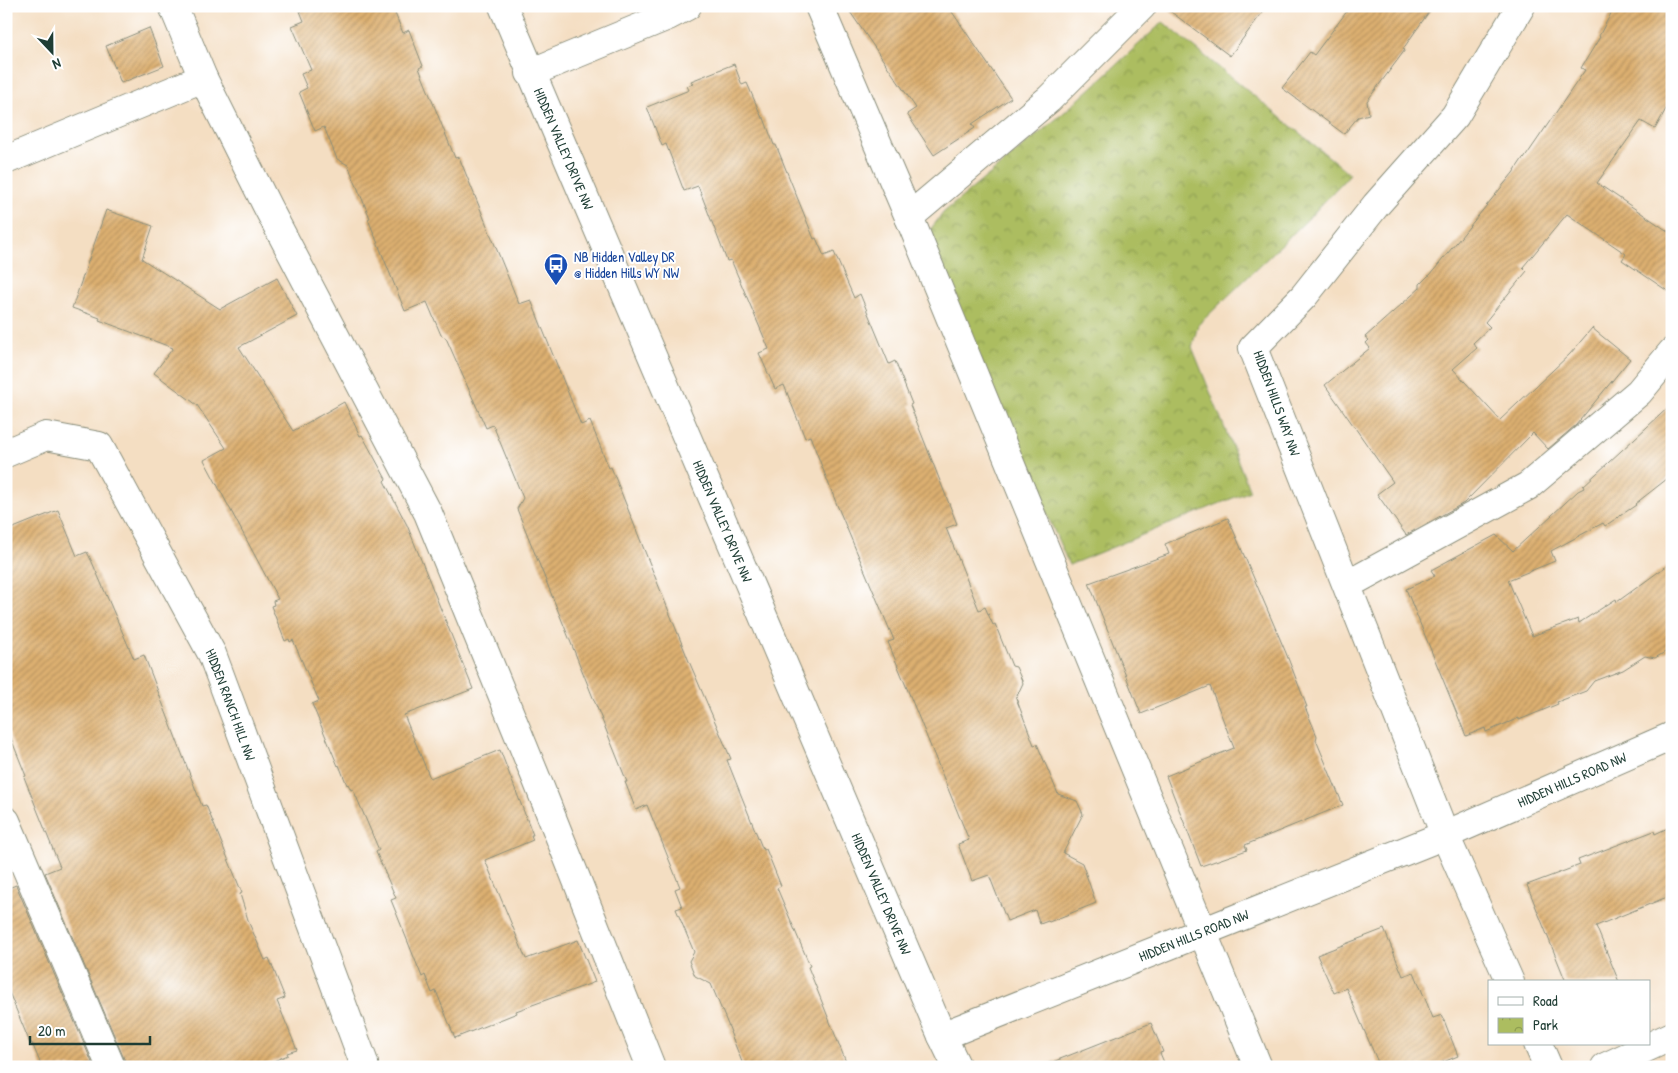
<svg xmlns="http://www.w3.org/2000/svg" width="1678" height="1073" viewBox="0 0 1678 1073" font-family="'Patrick Hand',sans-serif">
  <defs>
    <pattern id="park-crowns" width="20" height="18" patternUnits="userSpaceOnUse" patternTransform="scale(1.25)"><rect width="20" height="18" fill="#acbd60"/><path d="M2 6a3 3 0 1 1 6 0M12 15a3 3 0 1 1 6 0" fill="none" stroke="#8b9b50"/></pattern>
    <pattern id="building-hatch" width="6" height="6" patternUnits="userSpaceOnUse" patternTransform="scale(1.25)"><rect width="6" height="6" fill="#ddb071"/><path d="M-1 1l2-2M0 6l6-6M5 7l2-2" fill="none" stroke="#b3905e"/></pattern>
  </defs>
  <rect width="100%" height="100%" fill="#fff"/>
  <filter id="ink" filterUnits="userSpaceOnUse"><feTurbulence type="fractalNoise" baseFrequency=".02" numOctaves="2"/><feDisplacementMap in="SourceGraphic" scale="10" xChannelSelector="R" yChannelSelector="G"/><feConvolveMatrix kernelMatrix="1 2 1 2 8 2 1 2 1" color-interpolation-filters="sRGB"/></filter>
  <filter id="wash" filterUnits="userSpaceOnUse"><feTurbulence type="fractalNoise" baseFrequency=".0096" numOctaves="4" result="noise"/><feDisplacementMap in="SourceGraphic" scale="20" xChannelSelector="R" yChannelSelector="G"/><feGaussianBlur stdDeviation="1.12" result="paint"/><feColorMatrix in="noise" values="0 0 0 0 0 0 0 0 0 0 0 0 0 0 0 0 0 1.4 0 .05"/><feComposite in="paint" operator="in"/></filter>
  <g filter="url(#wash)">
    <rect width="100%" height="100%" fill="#f4dec2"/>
    <path fill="url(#park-crowns)" stroke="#667d4a" d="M1163,22l187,152 -42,45 -110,106 -6,22 58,144 -181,74 -136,-314 -4,-20 15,-19 123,-102z"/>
    <g id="blocks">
      <g fill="url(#building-hatch)">
        <path d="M298,6h94l11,27 6,-3 14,36 -4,2 36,90 4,-1 60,147 12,-4 50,125 9,-4 19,47 2,-1 77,192 43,100 -4,1 36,90 3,-1 15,37 -4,2 33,78 -2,1 40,100h-104l-14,-35h1l-20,-48 -16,-8 -6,-15 5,-9 -18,-43 6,-2 -7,-18 5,-2 -33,-82 -11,5 -11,-28h2l-110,-273 6,-11 -30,-73 -7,3 -40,-90 -5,-3 -14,-33 -22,9 -37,-92 2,-1 -22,-53 -11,-6 -13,-32 -9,4 -16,-39 8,-4 -6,-14 10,-4 -19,-44 12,-5z"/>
        <path d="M846,6h102l63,92 -39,26 3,4 -41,27 -27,-41 9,-6z"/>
        <path d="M1163,6h104l-37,50z"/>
        <path d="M1351,6h82l-30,43 2,1 -38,51 2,13 -11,3 -14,17 -62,-46 28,-36 4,3z"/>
        <path d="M1615,6h57v92l-17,31 -14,-8 -44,62 75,51v60l-50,-34 4,-6 -59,-40 -44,53 4,4 -42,51 5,5 -17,16 4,5 -24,21 47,51 70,-66 22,-26 38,31 -54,66 -28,24 -15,-16 -69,70 -58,32 -29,-41 16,-12 -68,-97 45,-37 -4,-5 3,-3 -4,-3 55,-49v-4l8,-8 2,-1 83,-102 10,-15 1,1 61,-89 -4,-2 19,-31 -1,-1z"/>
        <path d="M149,28l15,38 -43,17 -15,-37z"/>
        <path d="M734,64l8,21 5,-2 15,35h2l10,27h2l38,94 2,-1 8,18 10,-4 20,46 6,-4 29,70 6,-3 17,43 -2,1 47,119 -11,4 33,82 6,-3 8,18 2,-1 17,42 4,1 7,16 -7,15 18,47 3,-1 21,50 19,7 6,13 -20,39 19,10 14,40 -47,19 -1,-1 -8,3 -5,-14 -28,11 -18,-46 -17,6 -14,-37 11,-4 -81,-198 6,-2 -57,-135 -27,-69 -5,2 -21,-53 -9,4 -16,-36 10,-4 -38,-89 -4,1 -29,-75 -14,5 -18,-47 -4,2 -15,-39 42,-17 -2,-4 6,-2 -2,-3z"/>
        <path d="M106,210l47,16 -11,33 78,50 57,-31 20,38 -58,31 54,84 51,-29 16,34 2,-1 24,44 -2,2 23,44 66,164 -69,26 26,63 70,-28 33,85h-2l2,5 -48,20 41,99 52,-19 17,42 -79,29 1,2 -62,25 -19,-47 -4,2 -7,-18 -3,2 -31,-77 5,-2 -20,-46 3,-2 -26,-61 -2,1 -3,-6 -1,1 -8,-20 -1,1 -26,-62 7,-3 -26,-61 -3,2 -1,-3 -4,2 -14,-35 3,-1 -1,-4 5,-2 -74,-139 22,-12 -29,-43 -43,-32 19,-25 -74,-28 1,-2 -28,-10z"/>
        <path d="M1672,404v71l-37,29 1,1 -31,21 -2,-3 -52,28 4,10 -47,19 24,56 46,-17 1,4 37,-24 1,3 55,-40v86l-17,10 -10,-2 -22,14 -29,11 -8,10 -29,11 1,2 -39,16v-2l-33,14 -1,-4 -19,8 -60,-147 29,-13 -4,-6 65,-35 17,16 65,-60 6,-3 -1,-2z"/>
        <path d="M58,510l19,46 10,-4 5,10 42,97 10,-4 58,151 4,-1 36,88 -2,1 9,29 16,37 4,-2 16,40 -8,3 20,49 -10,3 1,2 -29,12h-133l-1,-6 -80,-188 15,-6 -36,-90 2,-1 -20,-50v-195z"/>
        <path d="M1228,518l58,135 21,54h-2l12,29 -1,4 27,65 -98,40 2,5 -46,16 -35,-90 68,-28 -24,-62 -69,28 -52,-131 80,-29 -4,-10z"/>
        <path d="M1672,826v69l-76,31 23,56h-53l-39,-97 53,-20 -2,-5 76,-29 1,3z"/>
        <path d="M16,885l78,182h-52l-10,-24h-2l-24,-58v-96z"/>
        <path d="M1384,929l19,47 11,-4 19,46 9,-3 16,41 -27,11h-51l-34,-79 -12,5 -17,-38z"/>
        <path d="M1151,1023l12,29 -3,1 6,14h-121v-2z"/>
      </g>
    </g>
  </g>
  <g filter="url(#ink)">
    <use href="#blocks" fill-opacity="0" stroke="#8a8e7b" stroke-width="1"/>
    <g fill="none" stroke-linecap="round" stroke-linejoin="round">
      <g stroke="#8a8e7b" stroke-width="30">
        <g id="minor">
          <path d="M173,6l30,72 64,128 161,307 109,267 114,287"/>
          <path id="s1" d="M503,6l439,1030 15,31"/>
          <path d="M819,6l90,211 349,850"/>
          <path d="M530,73l138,-57 19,-10"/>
          <path d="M6,160l197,-82"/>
          <path d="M909,217l140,-118 93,-93"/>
          <path id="s2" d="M6,453l40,-17 53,10 113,208 152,409 -2,4"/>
          <path d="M1347,585l181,-99 111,-94 33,-40"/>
          <path d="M6,821l105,246"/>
          <path d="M1510,982l-65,-147 -192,-487 51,-52 72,-91 79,-89 66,-110"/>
          <path id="s3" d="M942,1036l503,-201 227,-99"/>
          <path d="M1538,1044l10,23"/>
          <path d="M1605,1067l67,-31"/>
        </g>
      </g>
      <use href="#minor" stroke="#fff" stroke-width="28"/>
    </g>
  </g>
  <defs>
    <g id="bus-pin" transform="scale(1.25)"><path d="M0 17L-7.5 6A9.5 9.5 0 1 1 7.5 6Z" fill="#1a4fb4" stroke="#fff"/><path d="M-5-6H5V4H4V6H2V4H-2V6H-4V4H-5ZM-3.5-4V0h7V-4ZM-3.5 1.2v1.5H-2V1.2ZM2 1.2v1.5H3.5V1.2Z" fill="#fff"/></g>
  </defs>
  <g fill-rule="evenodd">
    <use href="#bus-pin" x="556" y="265"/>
  </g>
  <g text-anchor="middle" stroke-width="4" stroke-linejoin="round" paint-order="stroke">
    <g font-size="14" fill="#1f3d34" stroke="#fff">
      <text dy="5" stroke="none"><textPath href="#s1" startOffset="155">HIDDEN VALLEY DRIVE NW</textPath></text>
      <text transform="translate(1277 403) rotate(70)" y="5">HIDDEN HILLS WAY NW</text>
      <text dy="5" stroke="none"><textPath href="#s1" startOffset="560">HIDDEN VALLEY DRIVE NW</textPath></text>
      <text dy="5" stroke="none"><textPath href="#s2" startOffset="388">HIDDEN RANCH HILL NW</textPath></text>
      <text dy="5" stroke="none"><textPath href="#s3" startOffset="680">HIDDEN HILLS ROAD NW</textPath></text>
      <text dy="5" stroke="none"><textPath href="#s1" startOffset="965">HIDDEN VALLEY DRIVE NW</textPath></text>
      <text dy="5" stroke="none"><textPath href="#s3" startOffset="271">HIDDEN HILLS ROAD NW</textPath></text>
    </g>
    <g font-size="14" fill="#164399" stroke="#fff" text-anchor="start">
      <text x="574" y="262">NB Hidden Valley DR<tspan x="574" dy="16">@ Hidden Hills WY NW</tspan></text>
    </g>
  </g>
  <rect width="1678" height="1073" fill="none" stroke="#fff" stroke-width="25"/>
  <rect x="1488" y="980" width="162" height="65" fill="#ffffff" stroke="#a5b1ae"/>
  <rect x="1498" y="997" width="25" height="8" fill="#ffffff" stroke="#a5b1ae"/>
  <text x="1533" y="1006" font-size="15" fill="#1f3d34">Road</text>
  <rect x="1498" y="1018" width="25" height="15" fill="url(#park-crowns)" stroke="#a5b1ae"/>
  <text x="1533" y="1030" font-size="15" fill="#1f3d34">Park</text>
  <g transform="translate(52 52) rotate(158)" stroke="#ffffff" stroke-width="4" paint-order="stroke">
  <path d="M0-4L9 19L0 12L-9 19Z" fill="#1f3d34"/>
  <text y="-8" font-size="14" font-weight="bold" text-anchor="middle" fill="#1f3d34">N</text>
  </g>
  <path d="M30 1036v8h120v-8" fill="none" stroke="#1f3d34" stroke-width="2.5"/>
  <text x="38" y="1036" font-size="15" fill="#1f3d34" stroke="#ffffff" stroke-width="4" paint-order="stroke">20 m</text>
</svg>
